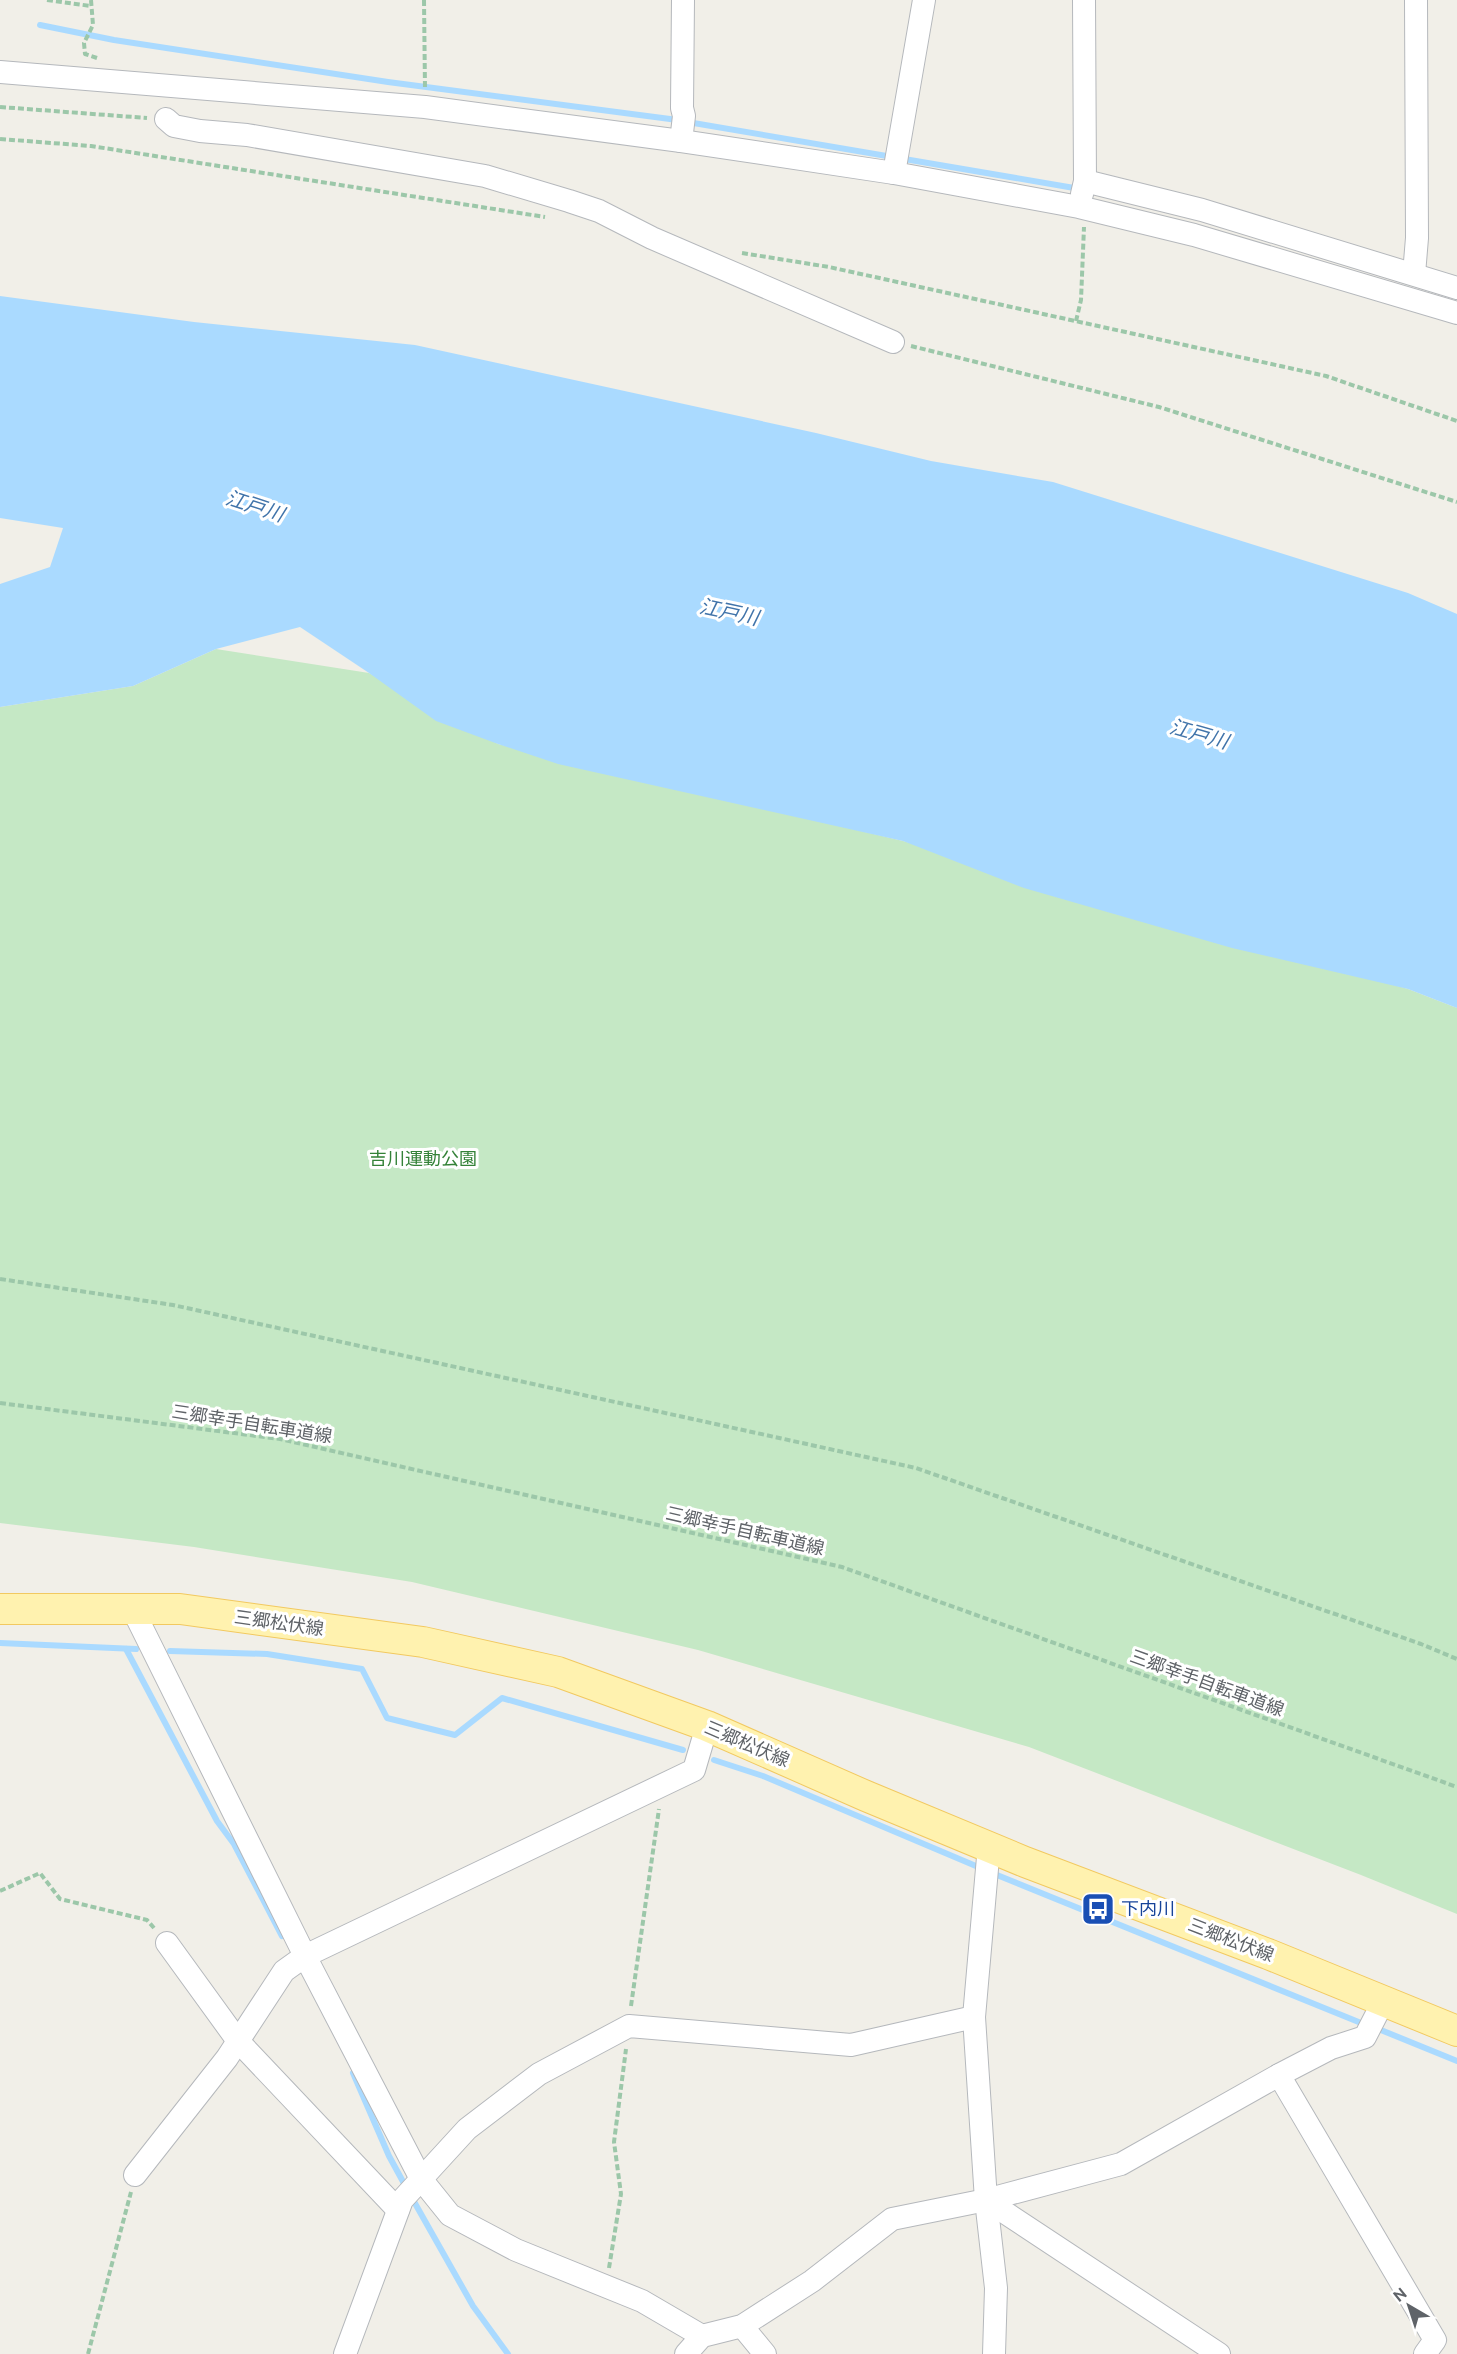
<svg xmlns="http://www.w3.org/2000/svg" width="1457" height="2354" viewBox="0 0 1457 2354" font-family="Ubuntu,'Noto Sans JP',sans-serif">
  <rect width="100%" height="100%" fill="#f1efe8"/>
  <path fill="#c5e8c5" d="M216,649l153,24 129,71 405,97 505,148 49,19v906l-96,-39 -332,-128 -331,-97 -286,-68 -218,-35 -194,-24v-816l133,-21z"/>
  <path fill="#aadaff" d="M0,296l194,26 221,23 401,88 115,28 122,21 355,111 49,21v394l-49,-19 -176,-41 -208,-60 -121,-47 -345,-77 -60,-20 -62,-23 -67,-48 -69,-46 -84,22 -83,37 -133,21v-123l50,-17 13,-39 -63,-10z"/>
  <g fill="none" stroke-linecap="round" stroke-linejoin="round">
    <g stroke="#aadaff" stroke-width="6">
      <path d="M40,25l74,15 274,42 282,37 410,70"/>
      <path d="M0,1643l136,6"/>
      <path d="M126,1649l91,172 17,23 48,92"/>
      <path d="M170,1651l97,3 95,15 25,49 68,17 47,-37 181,52"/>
      <path d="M714,1760l49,16 220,93"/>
      <path d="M992,1873l374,152"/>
      <path d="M1376,2028l81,33"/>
      <path d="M353,2073l36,83 18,33"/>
      <path d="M412,2198l61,108 35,48"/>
    </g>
    <g stroke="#b5b8bc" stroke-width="24">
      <g id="minor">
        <path d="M0,72l425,35 256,34 213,32 185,34 115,28 263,78"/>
        <path d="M166,119l8,7 26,5 47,4 238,41 84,25 30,10 53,27 241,104"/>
        <path d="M681,141l3,-25 -2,-8 1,-108"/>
        <path d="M894,173l30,-173"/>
        <path d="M1085,181l117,29 255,78"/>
        <path d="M1082,194l3,-13 -1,-181"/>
        <path d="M1414,274l3,-36 -1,-238"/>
        <path d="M133,1610l172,346 116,223 29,36 66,35 126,51 60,35"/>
        <path d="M989,1846l-15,171 12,183 10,88 -2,66"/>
        <path d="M167,1943l71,98 160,169"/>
        <path d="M1279,2075l156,265 -10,14"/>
        <path d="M135,2175l92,-117 57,-87 21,-15 389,-186 13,-44"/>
        <path d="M986,2200l233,154"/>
        <path d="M742,2326l23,28"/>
        <path d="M345,2354l57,-154 65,-71 72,-55 90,-48 222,19 123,-28"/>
        <path d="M686,2354l16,-18 40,-10 70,-45 80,-62 94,-19 135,-36 158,-89 52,-27 34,-11 18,-35"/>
      </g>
    </g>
    <g stroke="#f2c960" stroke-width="32">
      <path id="major" d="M0,1609h180l243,33 135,30 149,54 159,70 159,66 243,92 189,77"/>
    </g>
    <g stroke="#9cc7a9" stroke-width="4" stroke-dasharray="6 3" stroke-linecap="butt">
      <path d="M47,0l44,6"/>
      <path d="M91,0l2,25 -9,18 1,11 12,4"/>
      <path d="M424,0l1,89"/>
      <path d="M0,107l147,11"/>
      <path d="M0,139l91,7 454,71"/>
      <path d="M742,253l87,14 497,109 131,45"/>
      <path d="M1076,321l5,-21 3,-73"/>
      <path d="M911,346l248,61 298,95"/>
      <path d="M0,1279l173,26 743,163 505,176 36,15"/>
      <path d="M0,1403l280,36 562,128 615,220"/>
      <path d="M0,1891l40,-18 20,26 87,21 7,8"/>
      <path d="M631,2006l28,-197"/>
      <path d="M609,2268l12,-74 -7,-52 12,-93"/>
      <path d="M88,2354l43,-162"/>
    </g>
    <use href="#minor" stroke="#fff" stroke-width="22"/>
    <use href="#major" stroke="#fff2af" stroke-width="30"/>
  </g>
  <defs>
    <g id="bus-square" transform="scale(1.725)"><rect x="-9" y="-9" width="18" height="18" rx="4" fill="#1a4fb4" stroke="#fff"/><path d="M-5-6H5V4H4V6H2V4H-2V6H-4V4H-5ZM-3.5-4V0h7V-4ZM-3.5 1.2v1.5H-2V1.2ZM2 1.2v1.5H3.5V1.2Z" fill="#fff"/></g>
  </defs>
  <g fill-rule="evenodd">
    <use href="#bus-square" x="1098" y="1909"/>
  </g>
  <g text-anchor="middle" stroke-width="6" stroke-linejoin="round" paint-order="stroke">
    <g font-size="18" fill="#348238" stroke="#fff">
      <text x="423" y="1165">吉川運動公園</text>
    </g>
    <g font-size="18" fill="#5f6368" stroke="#fff">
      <text transform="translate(252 1424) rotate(9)" y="6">三郷幸手自転車道線</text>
      <text transform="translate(745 1531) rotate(13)" y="6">三郷幸手自転車道線</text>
      <text transform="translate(279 1623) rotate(8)" y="6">三郷松伏線</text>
      <text transform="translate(1207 1683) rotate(20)" y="6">三郷幸手自転車道線</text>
      <text transform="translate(747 1744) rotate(23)" y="6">三郷松伏線</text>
      <text transform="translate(1231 1940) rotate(21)" y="6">三郷松伏線</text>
    </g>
    <g font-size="18" fill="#164399" stroke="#fff" text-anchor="start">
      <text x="1121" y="1915">下内川</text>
    </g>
    <g font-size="20" font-style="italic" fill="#4174aa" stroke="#fff">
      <text transform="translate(255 506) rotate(18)" y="7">江戸川</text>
      <text transform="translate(729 612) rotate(12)" y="7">江戸川</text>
      <text transform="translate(1199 734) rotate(16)" y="7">江戸川</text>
    </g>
  </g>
  <g transform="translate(1409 2306) rotate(321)" stroke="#ffffff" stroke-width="4.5" paint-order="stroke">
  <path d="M0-4.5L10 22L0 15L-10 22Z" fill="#5f6368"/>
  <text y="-9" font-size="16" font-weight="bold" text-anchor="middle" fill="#5f6368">N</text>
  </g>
</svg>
